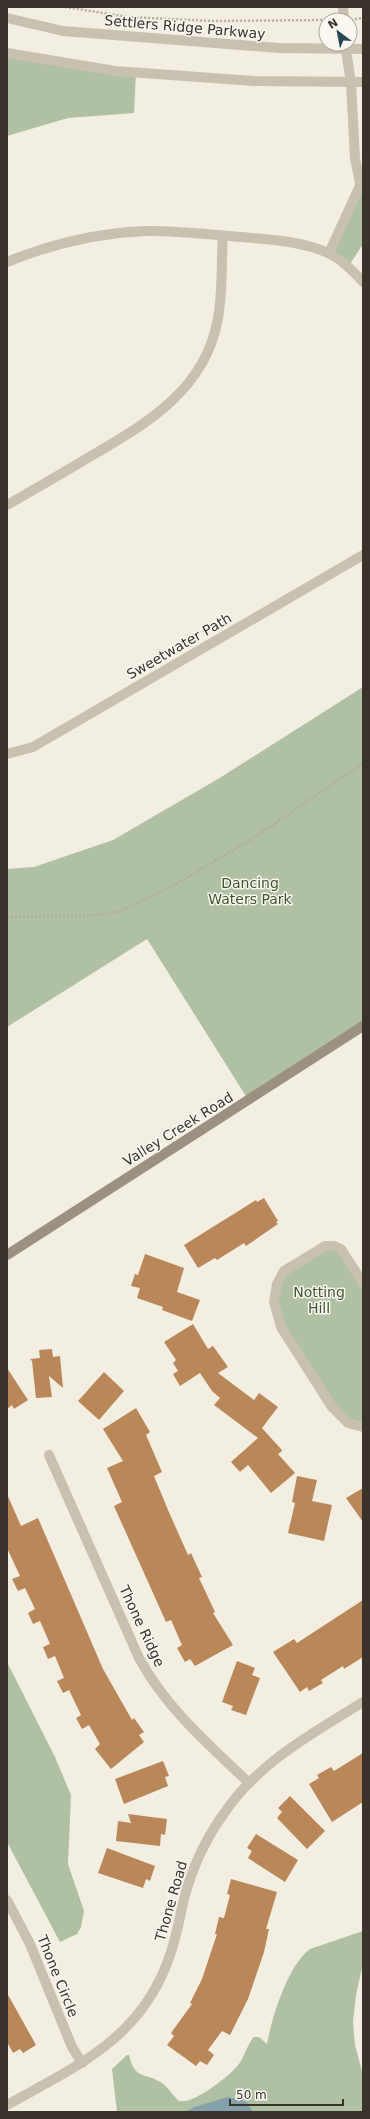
<svg xmlns="http://www.w3.org/2000/svg" width="370" height="2119" viewBox="0 0 370 2119" font-family="'DejaVu Sans',sans-serif">
  <rect width="100%" height="100%" fill="#f2eee2"/>
  <g fill="#afc0a3">
    <path d="M7,53l129,19 -2,41 -66,5 -61,18z"/>
    <path d="M363,179v65l-15,23 -19,-14z"/>
    <path d="M363,687v339l-114,75 -102,-162 -140,88v-158l27,-2 79,-27 105,-61z"/>
    <path d="M321,1247h16l26,36v144l-15,-4 -71,-105 4,-42z"/>
    <path d="M7,1662l48,95 16,38 -3,69 16,47 -3,16 -4,7 -17,8 -53,-100z"/>
    <path d="M363,1931v32l-7,32 -3,27 2,23 8,30v37h-246l-5,-43 15,-14h2c6,26 17,17 33,28 7,5 11,13 17,18 14,4 52,-26 60,-37 5,-7 10,-23 15,-27h5l8,7c5,-27 21,-79 43,-95z"/>
  </g>
  <path fill="#84a1ac" d="M228,2097l19,5 6,10h-67l8,-5z"/>
  <g fill="#ba8758">
    <path d="M264,1198l14,23 -2,1 2,2 -32,22 -2,-3 -27,17 -2,-2 -17,10 -14,-23 72,-45 1,2z"/>
    <path d="M145,1254l39,14 -7,24 23,8 -8,21 -30,-11 1,-3 -26,-9 3,-10 -9,-2 4,-12 3,1z"/>
    <path d="M193,1324l15,25 5,-3 15,21 -10,6 36,27 5,-7 19,14 -16,21 19,21 1,2 -4,3 17,19 -24,20 -23,-28 -8,7 -9,-10 27,-24 -44,-33 6,-7 -8,-7 -12,-18 -20,13 -7,-12 5,-3 -5,-8 3,-3 -12,-18z"/>
    <path d="M52,1349l1,8 7,-1 3,32 -14,-12 3,21 -16,1 -4,-37 -2,-2 10,-1 -1,-8z"/>
    <path d="M7,1368l21,32 -14,9 -2,-4 -5,4z"/>
    <path d="M104,1372l20,19 -25,29 -21,-19z"/>
    <path d="M136,1408l14,24 -4,3 16,37 -8,4 14,34 20,45 3,-2 11,24 -3,1 16,34 -2,1 20,32 -38,21 -5,-7 -5,3 -8,-14 5,-3 -11,-25 -5,2 -52,-116 8,-4 -15,-34 16,-7 -20,-32z"/>
    <path d="M297,1476l20,4 -5,21 20,4 -8,36 -36,-8 7,-30 -3,-1z"/>
    <path d="M363,1488v34l-17,-24z"/>
    <path d="M7,1494l14,32 17,-8 65,151 29,51 2,-2 10,14 -5,3 5,7 -33,27 -16,-20 5,-5 -11,-19 -7,4 -6,-11 5,-3 -12,-25 -6,3 -6,-12 7,-3 -9,-22 -7,3 -5,-12 7,-3 -10,-23 -7,3 -5,-11 7,-4 -10,-21 -7,3 -6,-12 8,-3 -13,-28z"/>
    <path d="M363,1600v57l-19,12 -1,-3 -22,14 2,3 -14,8 -2,-4 -7,5 -27,-40 21,-13 3,4z"/>
    <path d="M237,1661l18,7 -3,7 8,3 -14,37 -15,-5 2,-4 -11,-4z"/>
    <path d="M363,1753v49l-31,20 -23,-38 10,-6 -2,-3 14,-8 3,4z"/>
    <path d="M163,1761l6,15 -4,1 3,9 -44,18 -9,-25z"/>
    <path d="M290,1796l35,35 -18,18 -30,-31 5,-6 -4,-4z"/>
    <path d="M128,1814l39,5 -2,16 -4,-1 -1,12 -44,-5 2,-20 13,2z"/>
    <path d="M256,1834l42,26 -13,22 -37,-24 4,-7 -5,-3z"/>
    <path d="M107,1848l48,18 -5,15 -4,-2 -3,9 -45,-15z"/>
    <path d="M231,1879l46,13 -11,37h3l-5,23 -16,47 -18,36 -8,-4 -14,19 6,5 -7,10 -7,-4 -4,5 -29,-21 7,-9 -3,-3 21,-29 -2,-1 12,-24 15,-45h-2l4,-17 5,1 6,-23 -3,-1z"/>
    <path d="M7,1993l29,52 -13,8 -3,-4 -7,4 -6,-11z"/>
  </g>
  <g fill="none" stroke-linecap="round" stroke-linejoin="round">
    <g stroke="#b5ac99" stroke-width="2.5" stroke-dasharray="2 2" stroke-linecap="butt">
      <path d="M65,7l63,10 85,4 113,-1"/>
      <path d="M355,19l8,-1"/>
      <path d="M7,917l79,-1 32,-4 60,-29 77,-46 108,-74"/>
    </g>
    <g stroke="#c9c1af" stroke-width="10">
      <path d="M343,7l1,13"/>
      <path d="M345,44l6,39 4,75 5,25"/>
      <path d="M329,253l34,-74"/>
      <path d="M7,262c44,-18 91,-29 138,-31 32,-1 66,4 97,6 29,3 60,4 86,16 13,6 26,19 35,29"/>
      <path d="M7,505c28,-16 56,-32 84,-49 57,-33 115,-67 127,-138 5,-27 3,-56 5,-82"/>
      <path d="M7,754l26,-7 330,-192"/>
      <path d="M363,1283l-22,-34 -7,-3h-9l-41,25 -7,13 -3,18 7,25 51,80 16,16 15,4"/>
      <path d="M49,1455l90,203c28,51 68,85 110,125"/>
      <path d="M7,1900l23,44 42,103 10,16"/>
      <path d="M7,2105c72,-40 137,-68 164,-153 6,-18 9,-36 13,-53 8,-31 22,-61 41,-87 34,-50 88,-79 138,-110"/>
    </g>
    <g stroke="#c9c1af" stroke-width="10">
      <path d="M7,18l56,13 216,17 84,1"/>
      <path d="M7,53l108,18 139,10 109,1"/>
    </g>
    <path stroke="#9c9181" stroke-width="10" d="M7,1255l356,-229"/>
  </g>
  <g text-anchor="middle" stroke-width="3" stroke-linejoin="round" paint-order="stroke">
    <g font-size="14" fill="#39332c" stroke="#f9f7ef">
      <text transform="translate(185 27) rotate(5)" y="5">Settlers Ridge Parkway</text>
      <text transform="translate(179 646) rotate(-30)" y="5">Sweetwater Path</text>
      <text transform="translate(178 1129) rotate(-32)" y="5">Valley Creek Road</text>
      <text transform="translate(142 1626) rotate(65)" y="5">Thone Ridge</text>
      <text transform="translate(171 1901) rotate(-74)" y="5">Thone Road</text>
      <text transform="translate(58 1976) rotate(68)" y="5">Thone Circle</text>
    </g>
    <g font-size="14" fill="#405433" stroke="#f9f7ef">
      <text x="250" y="888">Dancing<tspan x="250" dy="16">Waters Park</tspan></text>
      <text x="319" y="1297">Notting<tspan x="319" dy="16">Hill</tspan></text>
    </g>
  </g>
  <rect width="370" height="2119" fill="none" stroke="#39332c" stroke-width="16"/>
  <g transform="translate(338 32) rotate(328)"><circle r="19" fill="#f9f7ef" stroke="#aca9a1"/>
  <path d="M0-3L7 15L0 10L-7 15Z" fill="#264756"/>
  <text y="-6" font-size="11" font-weight="bold" text-anchor="middle" fill="#39332c">N</text>
  </g>
  <path d="M230 2099v6h113v-6" fill="none" stroke="#39332c" stroke-width="2"/>
  <text x="236" y="2099" font-size="12" fill="#39332c" stroke="#f9f7ef" stroke-width="3" paint-order="stroke">50 m</text>
</svg>
